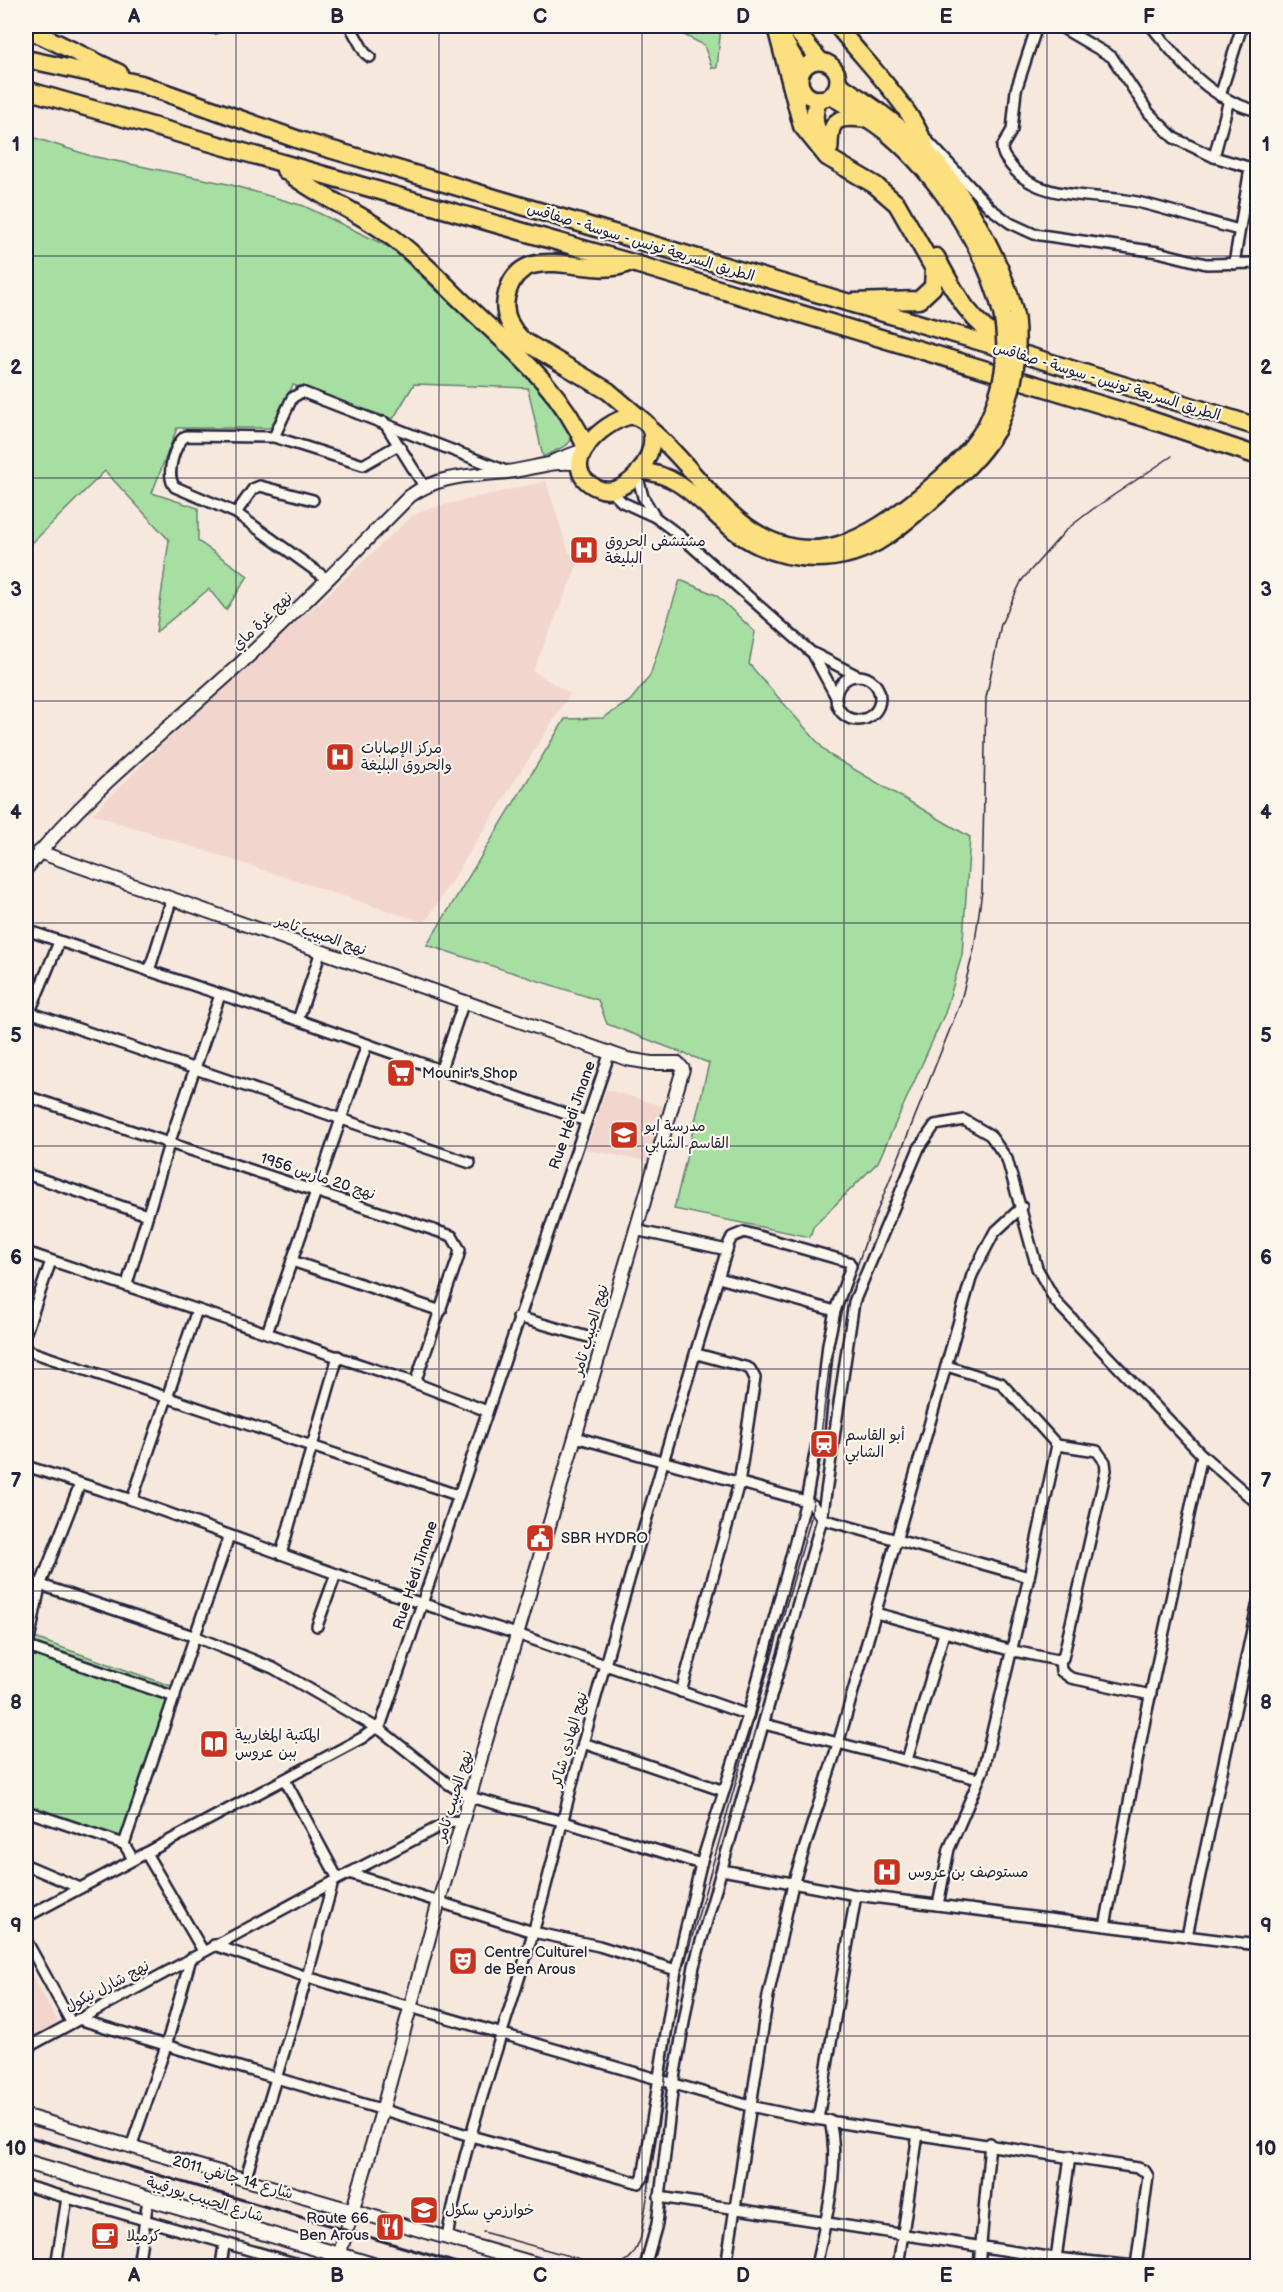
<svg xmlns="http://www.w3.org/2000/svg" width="1283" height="2292" viewBox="0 0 1283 2292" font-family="'Balsamiq Sans','Playpen Sans Arabic',sans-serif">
  <rect width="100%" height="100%" fill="#f7e8de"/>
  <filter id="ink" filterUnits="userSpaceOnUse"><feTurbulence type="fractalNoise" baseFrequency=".0167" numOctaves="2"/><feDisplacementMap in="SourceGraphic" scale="12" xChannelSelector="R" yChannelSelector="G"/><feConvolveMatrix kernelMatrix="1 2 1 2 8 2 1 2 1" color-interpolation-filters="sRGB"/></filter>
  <g filter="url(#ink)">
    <g fill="#f2d6ce">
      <path d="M546,481l23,72 12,4 -48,114 37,23 -145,229 -333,-109 115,-114 95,-82 110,-102 15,-7z"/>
      <path d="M606,1089l60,18 -18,54 -62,-11z"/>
      <path d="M26,1963l32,59 -32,19z"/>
    </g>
    <g fill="#a7dfa3" stroke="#64806f" stroke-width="1.5">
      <path d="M666,26h55l-4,42h-5l-8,-23z"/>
      <path d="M26,135l65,21 137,28 76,22 87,42 142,133 36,39 4,18 -6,7 -24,12 -15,-69 -114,-4 -21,35 -100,-34 -23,43h-93l-25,65 46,15v33l50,35 -22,34 -17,-21 -53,43 13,-92 -64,-69 -79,78v-133l4,-4 -4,-5z"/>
      <path d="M680,580l36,15 39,37 -6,32 79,90 142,83 -8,118 -17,58 -67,149 -65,65 -3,10 -136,-28 35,-146 -102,-39 -9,-24 -171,-55 138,-226 38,-1 27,-17 20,-25z"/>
      <path d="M26,1635l151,53 -55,155 -96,-32z"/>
    </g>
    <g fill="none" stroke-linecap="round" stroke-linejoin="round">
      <g stroke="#22223b" stroke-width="14">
        <g id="minor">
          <path d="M207,26l7,2"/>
          <path d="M350,26l15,27 5,4"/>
          <path d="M1037,26l-21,64 -4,40 -10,17c0,9 5,13 10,20 28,35 85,26 125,35 34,8 68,19 102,28"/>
          <path d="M1059,26l53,31 37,56 25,25 40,19 44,13"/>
          <path d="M1151,26c31,38 57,73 107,85"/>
          <path d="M1220,96l22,-70"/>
          <path d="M926,139l64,69 20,15 24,11 124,18 48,12 52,-1"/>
          <path d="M1214,157l15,-57"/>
          <path d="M1234,264l16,-96"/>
          <path d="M384,422l40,64"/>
          <path d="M274,437l18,-39 10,-6 204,79"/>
          <path d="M637,474l6,23 12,20"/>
          <path d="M611,491l11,11 33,15 24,18 132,117 47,24"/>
          <path d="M236,513l17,-24 7,-3 53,14"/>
          <path d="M327,579l-91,-66 -61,-26c-10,-11 -1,-44 11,-51l88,1 89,28 35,-20"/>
          <path d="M814,656l21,39"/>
          <circle cx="858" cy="698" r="22"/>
          <path d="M26,930l272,90 288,101"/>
          <path d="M149,971l23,-73"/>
          <path d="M29,1012l441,151"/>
          <path d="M298,1020l23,-69"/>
          <path d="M26,1021l33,-79"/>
          <path d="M441,1069l23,-68"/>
          <path d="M26,1096l426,140 8,14 -2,8 -43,125"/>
          <path d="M26,1174l121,41"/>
          <path d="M635,1230l92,20"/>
          <path d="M26,1252l389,131 72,28"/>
          <path d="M292,1261l149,50"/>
          <path d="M719,1278l116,33"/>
          <path d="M127,1284l42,-140 51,-149"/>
          <path d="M518,1317l84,24"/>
          <path d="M26,1332l25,-71"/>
          <path d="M267,1333l100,-289"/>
          <path d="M26,1350l431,145"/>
          <path d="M575,1437l231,64 7,4 9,14 207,58"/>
          <path d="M26,1466l106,34 254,92 131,42 231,81"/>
          <path d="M132,1500l65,-190"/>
          <path d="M281,1554l57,-198"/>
          <path d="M26,1580l170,57 77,31 109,63 65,52 22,14 92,24 140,43"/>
          <path d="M876,1613l133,37 48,10 6,-2 43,-188 -1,-8 -8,-11 -40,-6"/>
          <path d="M317,1626l19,-52"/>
          <path d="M28,1647l147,50"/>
          <path d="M26,1656l14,-70 40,-102"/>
          <path d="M1060,1659l1,12 10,7 80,17"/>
          <path d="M681,1692l58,-209 16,-105 -5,-9 -5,-2 -48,-13"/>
          <path d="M764,1724l214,55"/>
          <path d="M583,1743l141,48"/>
          <path d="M907,1760l37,-127"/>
          <path d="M285,1780l53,99 112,-58 12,1"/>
          <path d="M26,1811l98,33"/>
          <path d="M146,1853l57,98"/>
          <path d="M133,1859l-9,-15 105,-308"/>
          <path d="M26,1865l54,23"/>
          <path d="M722,1870l134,25 402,50"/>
          <path d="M349,1873l184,59 66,14 77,24"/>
          <path d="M333,1882l-26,95 443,129 52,11 336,51 7,3 3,5 -12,90"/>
          <path d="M938,1905l11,-56 34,-79 46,-193 28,-132 -56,-62 -54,-17"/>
          <path d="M26,1917l336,-179 19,-14 229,-672"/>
          <path d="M1105,1926l40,-206 57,-265"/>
          <path d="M1187,1936l71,-334"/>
          <path d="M26,1940l45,82"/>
          <path d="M214,1945l93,32 -62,203"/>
          <path d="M78,2019l393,117 168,47 4,-5 33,-208 25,-106 47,-149 58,-214 12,-63 10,-94 7,-33 16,-45 -2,-4 -105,-30 -12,5 -3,6c-52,167 -100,335 -147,504 -17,61 -31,124 -49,186 -30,101 -67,200 -86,304"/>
          <path d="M26,2048l309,-167"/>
          <path d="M818,2119l38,-224"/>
          <path d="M131,2147l35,-101 25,-88"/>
          <path d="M26,2186l279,80"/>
          <path d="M659,2197l396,61 80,8"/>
          <path d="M56,2266l11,-68"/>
          <path d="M138,2266l10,-66"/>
          <path d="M221,2266l3,-21"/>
          <path d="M645,2266l12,-42 16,-140 21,-118 128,-447 32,-217 65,-154 16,-23 29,-5 26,15 17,24 30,109 19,34 146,153 56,49"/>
          <path d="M726,2266l42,-270 25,-112 45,-140 134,-469 22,-42 28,-26"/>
          <path d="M816,2266c10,-49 25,-95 14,-146"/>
          <path d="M898,2266l20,-132"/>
          <path d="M979,2266l11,-123"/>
          <path d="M1055,2266l15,-110"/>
        </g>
      </g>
      <g stroke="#22223b" stroke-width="16">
        <g id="tertiary">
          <path d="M554,461l30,-11"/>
          <path d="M39,852l588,207 24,4h27l5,6 -244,832 -56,207 -44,148"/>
          <path d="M26,869c62,-79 142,-139 216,-207 58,-53 112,-110 168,-166 30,-22 62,-20 97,-24 26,-3 47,-13 73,-8"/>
          <path d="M26,2116l518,150"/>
        </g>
      </g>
      <g stroke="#22223b" stroke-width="18">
        <path id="secondary" d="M26,2162l350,104"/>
      </g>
      <g stroke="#22223b" stroke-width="20">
        <g id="trunk">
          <path d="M792,26l28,34"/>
          <path d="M837,26c25,32 78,84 89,122"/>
          <path d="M780,33l22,38"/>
          <circle cx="819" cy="80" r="19"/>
          <path d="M838,83c30,20 61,41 87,67 37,36 81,118 91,168"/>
          <path d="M830,96c20,12 40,23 58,38 50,42 99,117 114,181"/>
          <path d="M830,148c0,-28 6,-32 33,-29"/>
          <path d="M631,416c48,7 3,89 -34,72 -44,-20 5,-67 34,-72z"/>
          <path d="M651,430c35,29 59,70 97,97 65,46 120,11 173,-32 25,-21 48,-41 65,-70"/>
          <path d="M639,471c47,2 69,44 105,67 43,27 100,28 142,-1 15,-10 29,-23 43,-34 26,-23 50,-43 68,-73"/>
        </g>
      </g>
      <g stroke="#22223b" stroke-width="21">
        <g id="motorway">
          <path d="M776,27l26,99 25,31 48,28 22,19 37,65 -1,18 -14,13 -66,2"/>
          <path d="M26,28l93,45"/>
          <path d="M26,59l115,25 158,56 730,216 229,71"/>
          <path d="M26,90l603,172 516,156 113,38"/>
          <path d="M819,99c-8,17 -5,32 8,45"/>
          <path d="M285,170c31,25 68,39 100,62 31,22 57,50 85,77 44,42 91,80 116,138"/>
          <path d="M936,257c19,36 34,66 71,87"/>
          <path d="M628,263c-36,19 -109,-30 -122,35 -3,16 4,30 16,42l86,51 33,28"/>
        </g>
      </g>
      <use href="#minor" stroke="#fbf7ec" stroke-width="9"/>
      <use href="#tertiary" stroke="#fbf7ec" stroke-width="12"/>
      <use href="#secondary" stroke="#fbf7ec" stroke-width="14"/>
      <use href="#trunk" stroke="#fce080" stroke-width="15"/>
      <use href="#motorway" stroke="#fce080" stroke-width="16"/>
      <g stroke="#22223b" stroke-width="1.5">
        <path d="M483,2232l122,34"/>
        <path d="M614,2266c16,-3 22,-14 27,-29l40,-261 130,-458 19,-158 11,-47 27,-79 92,-230 14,-55 8,-58 4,-193 15,-74 21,-44 45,-51 26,-20 79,-53"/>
      </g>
      <path stroke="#22223b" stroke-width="3" d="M26,2136l441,130"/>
      <g stroke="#22223b" stroke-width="20" stroke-linecap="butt">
        <g id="trunk-bridge">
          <path d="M986,425c17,-36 23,-70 16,-110"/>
          <path d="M997,430c17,-36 23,-72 19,-112"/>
        </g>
      </g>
      <use href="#trunk-bridge" stroke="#fce080" stroke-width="15"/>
    </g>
  </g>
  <path fill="none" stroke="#22223b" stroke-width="1.5" stroke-opacity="0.55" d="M236,26v2240M439,26v2240M642,26v2240M844,26v2240M1047,26v2240M26,256h1232M26,478h1232M26,701h1232M26,923h1232M26,1146h1232M26,1369h1232M26,1591h1232M26,1814h1232M26,2036h1232"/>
  <defs>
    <g id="hospital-square" transform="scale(1.5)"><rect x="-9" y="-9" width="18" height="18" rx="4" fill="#c8321e" stroke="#fbf7ec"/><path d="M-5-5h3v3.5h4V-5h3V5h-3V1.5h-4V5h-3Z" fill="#fff"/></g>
    <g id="supermarket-square" transform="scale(1.5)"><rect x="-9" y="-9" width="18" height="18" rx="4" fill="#c8321e" stroke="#fbf7ec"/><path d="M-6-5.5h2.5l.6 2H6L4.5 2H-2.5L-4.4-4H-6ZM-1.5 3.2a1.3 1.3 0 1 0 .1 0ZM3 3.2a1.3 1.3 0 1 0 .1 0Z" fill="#fff"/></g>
    <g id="school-square" transform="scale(1.5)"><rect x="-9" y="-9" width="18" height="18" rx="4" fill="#c8321e" stroke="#fbf7ec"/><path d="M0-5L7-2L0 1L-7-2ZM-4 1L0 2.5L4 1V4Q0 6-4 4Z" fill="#fff"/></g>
    <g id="station-square" transform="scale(1.5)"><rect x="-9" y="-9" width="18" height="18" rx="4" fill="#c8321e" stroke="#fbf7ec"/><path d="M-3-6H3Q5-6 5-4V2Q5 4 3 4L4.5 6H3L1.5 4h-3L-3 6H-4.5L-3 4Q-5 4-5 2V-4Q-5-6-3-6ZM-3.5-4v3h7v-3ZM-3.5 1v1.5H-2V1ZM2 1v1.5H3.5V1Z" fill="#fff"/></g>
    <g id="civic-square" transform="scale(1.5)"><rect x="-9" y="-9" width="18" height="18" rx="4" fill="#c8321e" stroke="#fbf7ec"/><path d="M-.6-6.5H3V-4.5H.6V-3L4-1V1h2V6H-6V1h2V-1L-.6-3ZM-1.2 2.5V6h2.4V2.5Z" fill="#fff"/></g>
    <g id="library-square" transform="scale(1.5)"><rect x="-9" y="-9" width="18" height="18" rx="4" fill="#c8321e" stroke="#fbf7ec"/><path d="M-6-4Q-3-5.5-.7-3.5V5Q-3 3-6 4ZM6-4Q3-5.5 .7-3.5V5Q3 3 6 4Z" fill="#fff"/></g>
    <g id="theatre-square" transform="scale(1.5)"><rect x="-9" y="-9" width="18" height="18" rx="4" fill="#c8321e" stroke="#fbf7ec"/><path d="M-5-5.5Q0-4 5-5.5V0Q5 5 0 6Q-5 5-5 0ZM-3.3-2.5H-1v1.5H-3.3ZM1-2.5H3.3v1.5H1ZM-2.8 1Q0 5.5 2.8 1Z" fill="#fff"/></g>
    <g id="restaurant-square" transform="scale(1.5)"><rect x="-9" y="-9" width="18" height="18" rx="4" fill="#c8321e" stroke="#fbf7ec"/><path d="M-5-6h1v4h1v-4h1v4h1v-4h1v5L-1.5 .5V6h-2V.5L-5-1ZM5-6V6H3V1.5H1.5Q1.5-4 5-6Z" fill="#fff"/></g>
    <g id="cafe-square" transform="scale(1.5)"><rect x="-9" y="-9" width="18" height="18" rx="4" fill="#c8321e" stroke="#fbf7ec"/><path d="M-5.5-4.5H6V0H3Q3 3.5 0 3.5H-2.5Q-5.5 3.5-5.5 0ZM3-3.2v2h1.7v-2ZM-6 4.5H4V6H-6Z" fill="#fff"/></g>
  </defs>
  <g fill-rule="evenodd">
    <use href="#hospital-square" x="584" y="550"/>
    <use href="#hospital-square" x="340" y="757"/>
    <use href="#supermarket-square" x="401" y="1073"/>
    <use href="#school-square" x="624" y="1135"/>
    <use href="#station-square" x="824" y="1444"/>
    <use href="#civic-square" x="540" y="1538"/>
    <use href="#library-square" x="214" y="1744"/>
    <use href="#hospital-square" x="887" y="1872"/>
    <use href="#theatre-square" x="463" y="1961"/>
    <use href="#school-square" x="424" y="2210"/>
    <use href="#restaurant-square" x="390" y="2227"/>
    <use href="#cafe-square" x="105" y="2236"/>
  </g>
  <g text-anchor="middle" stroke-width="4.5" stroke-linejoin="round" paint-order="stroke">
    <g font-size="15" fill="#22223b" stroke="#fbf7ec">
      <text transform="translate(641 242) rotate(17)" y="5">الطريق السريعة تونس - سوسة - صفاقس</text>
      <text transform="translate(1107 381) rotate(17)" y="5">الطريق السريعة تونس - سوسة - صفاقس</text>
      <text transform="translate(262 621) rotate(-44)" y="5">نهج غرة ماي</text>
      <text transform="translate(321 935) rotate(19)" y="5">نهج الحبيب ثامر</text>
      <text transform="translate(572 1115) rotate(-71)" y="5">Rue Hédi Jinane</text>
      <text transform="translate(318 1176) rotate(18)" y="5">نهج 20 مارس 1956</text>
      <text transform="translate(590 1330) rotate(-74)" y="5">نهج الحبيب ثامر</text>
      <text transform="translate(415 1575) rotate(-72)" y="5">Rue Hédi Jinane</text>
      <text transform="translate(569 1739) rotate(-74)" y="5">نهج الهادي شاكر</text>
      <text transform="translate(454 1796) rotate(-73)" y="5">نهج الحبيب ثامر</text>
      <text transform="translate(107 1986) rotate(-28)" y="5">نهج شارل نيكول</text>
      <text transform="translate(233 2177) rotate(16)" y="5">شارع 14 جانفي 2011</text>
      <text transform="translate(205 2199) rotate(17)" y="5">شارع الحبيب بورقيبة</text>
    </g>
    <g font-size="15" fill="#22223b" stroke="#fbf7ec" text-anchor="start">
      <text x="605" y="546">مشتشفى الحروق<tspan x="605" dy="17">البليغة</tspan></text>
      <text x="361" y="753">مركز الإصابات<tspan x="361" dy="17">والحروق البليغة</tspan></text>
      <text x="422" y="1078">Mounir's Shop</text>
      <text x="645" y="1131">مدرسة ابو<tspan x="645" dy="17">القاسم الشابي</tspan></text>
      <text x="845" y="1440">أبو القاسم<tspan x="845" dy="17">الشابي</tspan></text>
      <text x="561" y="1543">SBR HYDRO</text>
      <text x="235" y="1740">المكتبة المغاربية<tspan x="235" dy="17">ببن عروس</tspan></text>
      <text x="908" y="1877">مستوصف بن عروس</text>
      <text x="484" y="1957">Centre Culturel<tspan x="484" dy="17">de Ben Arous</tspan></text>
      <text x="445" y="2215">خوارزمي سكول</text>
      <text x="369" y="2223" text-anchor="end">Route 66<tspan x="369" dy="17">Ben Arous</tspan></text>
      <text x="126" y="2241">كرميلا</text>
    </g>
  </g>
  <rect width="1283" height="2292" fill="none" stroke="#fbf7ec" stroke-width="66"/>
  <rect x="33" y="33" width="1217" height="2226" fill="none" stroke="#22223b" stroke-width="2"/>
  <g font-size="20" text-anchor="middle" font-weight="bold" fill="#22223b">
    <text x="134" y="23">A</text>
    <text x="337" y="23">B</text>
    <text x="540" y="23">C</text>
    <text x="743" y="23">D</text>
    <text x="946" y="23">E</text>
    <text x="1149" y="23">F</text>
    <text x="16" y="151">1</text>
    <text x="1266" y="151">1</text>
    <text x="16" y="374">2</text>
    <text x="1266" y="374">2</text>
    <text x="16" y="596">3</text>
    <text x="1266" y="596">3</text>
    <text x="16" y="819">4</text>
    <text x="1266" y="819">4</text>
    <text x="16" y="1042">5</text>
    <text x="1266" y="1042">5</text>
    <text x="16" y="1264">6</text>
    <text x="1266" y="1264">6</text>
    <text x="16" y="1487">7</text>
    <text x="1266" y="1487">7</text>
    <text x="16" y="1709">8</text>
    <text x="1266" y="1709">8</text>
    <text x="16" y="1932">9</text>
    <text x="1266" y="1932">9</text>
    <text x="16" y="2155">10</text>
    <text x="1266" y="2155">10</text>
    <text x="134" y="2282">A</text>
    <text x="337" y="2282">B</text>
    <text x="540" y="2282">C</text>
    <text x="743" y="2282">D</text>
    <text x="946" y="2282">E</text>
    <text x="1149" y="2282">F</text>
  </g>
</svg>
